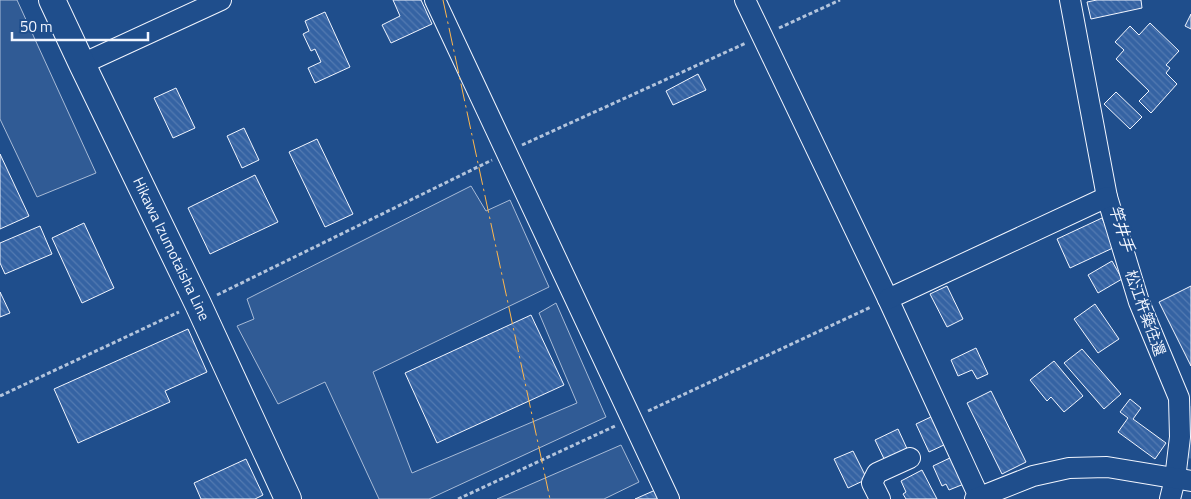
<svg xmlns="http://www.w3.org/2000/svg" width="1191" height="499" viewBox="0 0 1191 499" font-family="'Titillium Web','Noto Sans JP',sans-serif">
  <defs>
    <pattern id="building-back-hatch" width="6" height="6" patternUnits="userSpaceOnUse" patternTransform="scale(1.25)"><rect width="6" height="6" fill="#3563a3"/><path d="M-1 5l2 2M0 0l6 6M5-1l2 2" fill="none" stroke="#537ab1"/></pattern>
  </defs>
  <rect width="100%" height="100%" fill="#1f4e8c"/>
  <g fill="#305b95" stroke="#a8bbd7">
    <path d="M0,0h17l79,173 -59,24 -37,-78z"/>
    <path d="M471,186l15,25 24,-11 39,87 -176,85 39,101 165,-70 -38,-90 17,-10 50,114 -177,82h-50l-54,-117 -47,22 -41,-78 17,-7 -7,-20z"/>
    <path d="M621,445l18,37 -35,17h-107z"/>
  </g>
  <g fill="none" stroke-linecap="round" stroke-linejoin="round">
    <path stroke="#3b69a3" stroke-width="19" d="M1187,415l3,34"/>
  </g>
  <g fill="url(#building-back-hatch)" stroke="#f2f6ff">
    <path d="M393,0h28l11,24 -41,19 -9,-18 18,-9z"/>
    <path d="M1097,0h44l1,8 -51,11 -4,-17z"/>
    <path d="M325,12l25,55 -35,16 -7,-15 13,-6 -6,-13 -4,2 -8,-17 6,-3 -4,-10z"/>
    <path d="M1191,14v15l-6,-3z"/>
    <path d="M1150,23l29,28 -13,14 4,3 -4,5 11,11 -26,29 -12,-12 10,-10 -33,-32 8,-9 -9,-8 15,-16 9,9z"/>
    <path d="M698,74l8,16 -33,15 -7,-14z"/>
    <path d="M176,88l19,40 -22,10 -19,-40z"/>
    <path d="M1116,92l26,25 -12,12 -26,-25z"/>
    <path d="M244,128l15,32 -17,8 -15,-32z"/>
    <path d="M317,139l36,75 -28,13 -36,-75z"/>
    <path d="M0,154l29,62 -29,13z"/>
    <path d="M255,175l23,47 -68,32 -22,-46z"/>
    <path d="M1102,218l13,29 -45,21 -13,-29z"/>
    <path d="M84,223l30,65 -32,15 -30,-65z"/>
    <path d="M40,226l12,28 -47,20 -5,-11v-20z"/>
    <path d="M1112,261l10,18 -24,14 -10,-18z"/>
    <path d="M947,286l16,33 -16,8 -17,-33z"/>
    <path d="M1191,286v80l-32,-64z"/>
    <path d="M0,292l10,21 -10,4z"/>
    <path d="M1095,304l24,35 -21,14 -24,-34z"/>
    <path d="M531,315l33,70 -127,58 -32,-70z"/>
    <path d="M188,329l19,43 -42,19 5,11 -92,41 -24,-54z"/>
    <path d="M976,348l12,26 -11,5 -5,-9 -14,6 -7,-16z"/>
    <path d="M1082,349l39,45 -17,15 -40,-46z"/>
    <path d="M1054,361l29,35 -19,16 -13,-15 -4,4 -17,-21z"/>
    <path d="M991,391l35,71 -24,12 -35,-71z"/>
    <path d="M1130,399l11,9 -8,11 33,24 -11,16 -37,-27 10,-14 -8,-6z"/>
    <path d="M933,416l13,28 -17,8 -13,-28z"/>
    <path d="M898,429l11,24 -23,10 -11,-23z"/>
    <path d="M853,451l14,28 -19,9 -14,-29z"/>
    <path d="M952,457l12,27 -15,6 -3,-6 -4,2 -9,-20z"/>
    <path d="M246,459l17,36 -8,4h-54l-7,-16z"/>
    <path d="M922,470l15,29h-31l-3,-5 3,-2 -5,-11z"/>
    <path d="M660,488l5,11h-30z"/>
  </g>
  <g fill="none" stroke-linecap="round" stroke-linejoin="round">
    <g stroke="#f2f6ff" stroke-width="22">
      <g id="minor">
        <path d="M435,0l234,499"/>
        <path d="M745,0l143,299 92,200"/>
        <path d="M1070,0l37,197 32,105 40,96 1,39 -5,42 -5,20"/>
        <path d="M82,64l139,-64"/>
        <path d="M888,299l219,-102"/>
        <path d="M880,499l-8,-16 5,-10 33,-15"/>
        <path d="M975,499l58,-23 36,-8 38,-1 84,14"/>
      </g>
    </g>
    <g stroke="#f2f6ff" stroke-width="28">
      <g id="major">
        <path id="s1" d="M52,0l30,64 116,240 90,195"/>
      </g>
    </g>
    <g stroke="#b3c4dc" stroke-width="3" stroke-dasharray="4 2.5" stroke-linecap="butt">
      <path d="M779,28l61,-28"/>
      <path d="M522,145l224,-102"/>
      <path d="M217,295l275,-135"/>
      <path d="M0,396l179,-84"/>
      <path d="M648,411l223,-104"/>
      <path d="M458,499l157,-73"/>
    </g>
    <use href="#minor" stroke="#1f4e8c" stroke-width="20"/>
    <use href="#major" stroke="#1f4e8c" stroke-width="26"/>
    <path stroke="#ffb74d" stroke-width="1" stroke-dasharray="18 4 2.5 4" stroke-linecap="butt" d="M443,0l107,499"/>
  </g>
  <g text-anchor="middle" stroke-width="4" stroke-linejoin="round" paint-order="stroke">
    <g font-size="15" fill="#f2f6ff" stroke="#1f4e8c">
      <text dy="5" stroke="none"><textPath href="#s1" startOffset="276">Hikawa Izumotaisha Line</textPath></text>
      <text transform="translate(1145 313) rotate(70)" y="5">松江杵築往還</text>
    </g>
    <g font-size="16" font-style="italic" fill="#f2f6ff" stroke="#1f4e8c">
      <text transform="translate(1122 228) rotate(72)" y="6">竿井手</text>
    </g>
  </g>
  <path d="M12 32v8h136v-8" fill="none" stroke="#f2f6ff" stroke-width="2.5"/>
  <text x="20" y="32" font-size="15" fill="#f2f6ff" stroke="#1f4e8c" stroke-width="4" paint-order="stroke">50 m</text>
</svg>
